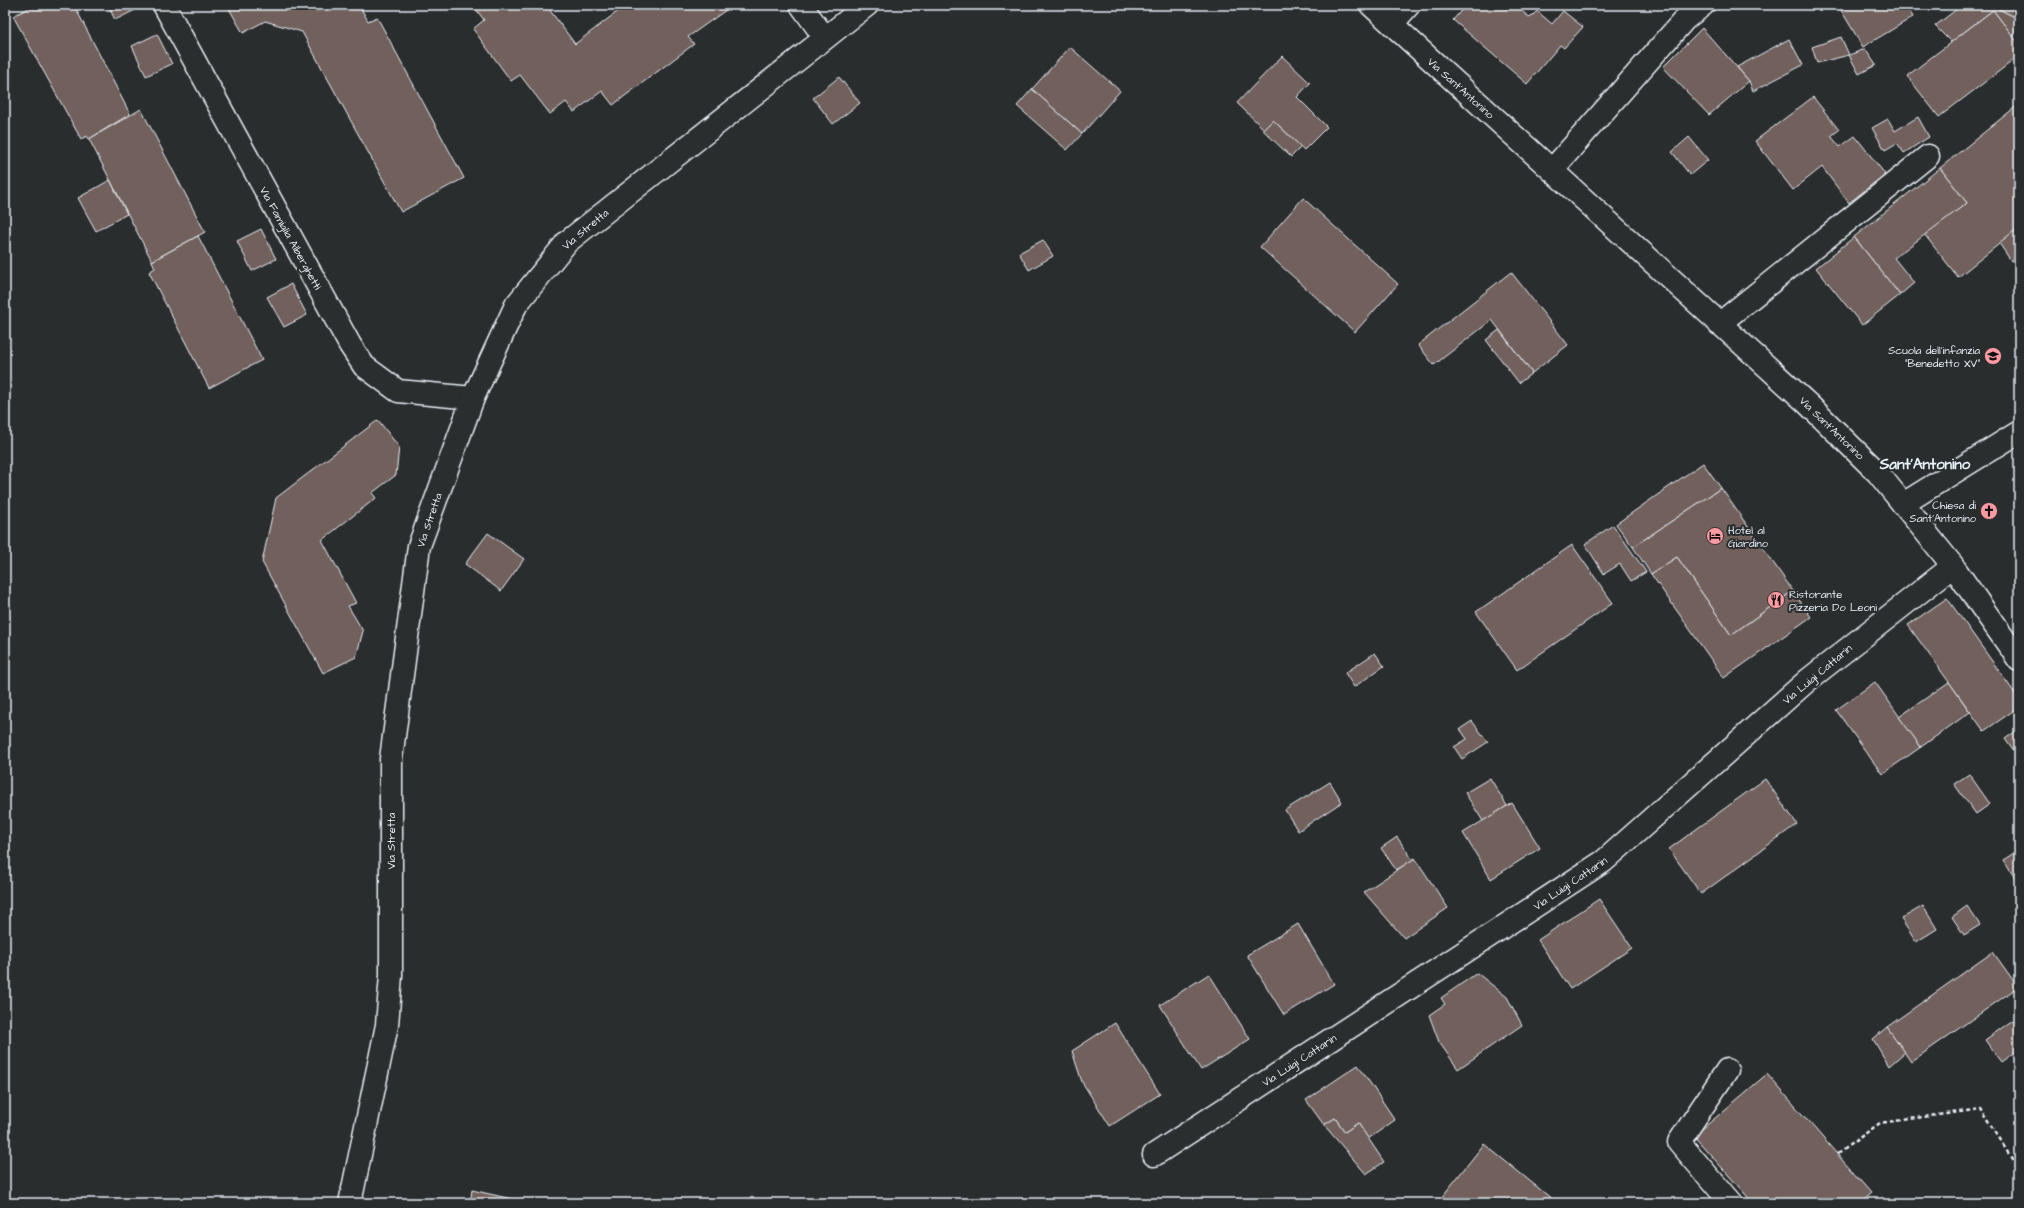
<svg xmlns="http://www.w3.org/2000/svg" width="2024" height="1208" viewBox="0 0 2024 1208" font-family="'Architects Daughter',sans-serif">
  <rect width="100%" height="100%" fill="#2a2d2e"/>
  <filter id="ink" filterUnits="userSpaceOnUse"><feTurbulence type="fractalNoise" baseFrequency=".025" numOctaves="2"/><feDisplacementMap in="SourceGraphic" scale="8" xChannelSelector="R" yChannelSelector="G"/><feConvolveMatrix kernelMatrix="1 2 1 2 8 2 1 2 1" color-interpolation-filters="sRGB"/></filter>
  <g filter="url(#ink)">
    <g fill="#72605c" stroke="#e8f1f8">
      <path d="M35,5h39l56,109 -41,25 -2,-3 -6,3 -68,-123z"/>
      <path d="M108,5h32l1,2 -26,13z"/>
      <path d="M227,5h132l9,16 9,-4 87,161 -63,34 -99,-180 -37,-11 -22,12z"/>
      <path d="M473,5h73l29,39 51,-39h97l3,5 -38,27 6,7 -81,61 -11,-14 -28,21 -8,-10 -16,12 -30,-39 -9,6 -38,-52 11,-9z"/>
      <path d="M1466,5h49l15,13 7,-7 15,13 11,-13 20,16 -19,21 -4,-3 -33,39 -74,-64z"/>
      <path d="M1838,5h68l7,12 -50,30z"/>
      <path d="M1962,5h39l-2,4 20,10v8l-6,10 -20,-27 -42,32 -16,-16z"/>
      <path d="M2001,5h18v14l-20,-10z"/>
      <path d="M1993,10l26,34v12l-80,61 -32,-41z"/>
      <path d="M1702,28l47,53 -40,34 -46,-48z"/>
      <path d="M157,34l15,30 -26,12 -14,-30z"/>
      <path d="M1841,37l8,18 -32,8 -5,-16z"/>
      <path d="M1789,39l14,26 -50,26 -4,-10 -12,-14z"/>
      <path d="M1070,47l50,44 -38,43 -50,-45z"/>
      <path d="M1865,49l11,16 -17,9 -10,-19z"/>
      <path d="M1282,56l28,27 -13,14 30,30 -23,23 -31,-30 -9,9 -27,-26z"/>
      <path d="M839,77l21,26 -27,21 -20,-26z"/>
      <path d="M1032,89l50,45 -15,16 -50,-44z"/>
      <path d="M1813,97l26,33 -8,6 9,11 15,-11 30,38 -36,29 -27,-36 -29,23 -38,-49z"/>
      <path d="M2019,104v124l-61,49 -34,-43 43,-31 -27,-35z"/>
      <path d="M141,109l64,123 -53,29 -63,-122z"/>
      <path d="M1918,117l11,20 -25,16 -7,-10 -12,7 -13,-22 16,-9 7,12z"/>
      <path d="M1273,120l28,27 -10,10 -28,-27z"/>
      <path d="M1689,137l19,23 -18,15 -18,-23z"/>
      <path d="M1940,168l27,35 -73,55 20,25 -14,12 -46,-58z"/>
      <path d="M110,180l17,34 -31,17 -18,-33z"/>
      <path d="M1303,198l95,86 -43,48 -95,-85z"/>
      <path d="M2018,228l1,28 -8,5 -12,-18z"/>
      <path d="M261,229l15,30 -24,12 -15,-30z"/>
      <path d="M198,236l64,124 -53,28 -60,-116 6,-4 -3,-7z"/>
      <path d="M1854,237l46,58 -38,30 -46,-57z"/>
      <path d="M1043,240l10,16 -24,14 -10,-17z"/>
      <path d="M1511,272l57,73 -36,28 -40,-53 -58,45 -16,-20z"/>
      <path d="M291,284l16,31 -23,12 -17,-30z"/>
      <path d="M1499,330l33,43 -13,10 -33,-43z"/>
      <path d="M378,420l21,27 -3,28 -24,18 4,5 -54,42 34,63 -8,3 15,25 -7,26 -33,16 -61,-111 14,-64z"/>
      <path d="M1703,463l18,25 -88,59 -17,-23z"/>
      <path d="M1721,488l72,103 -62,44 -54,-78 -26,17 -18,-27z"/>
      <path d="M1613,525l33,47 -15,9 -11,-17 -16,10 -19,-30z"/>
      <path d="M488,533l36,26 -23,32 -36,-27z"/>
      <path d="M1572,545l41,58 -96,67 -41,-58z"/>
      <path d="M1677,557l54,78 62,-44 18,26 -87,61 -73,-104z"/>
      <path d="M1947,598l72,101v8l-35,24 -76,-106z"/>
      <path d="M1375,653l9,13 -30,21 -9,-14z"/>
      <path d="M1875,682l46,65 -39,27 -46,-64z"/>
      <path d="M1949,682l21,30 -49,35 -22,-30z"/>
      <path d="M1472,721l16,21 -26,17 -8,-12 13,-8 -7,-10z"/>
      <path d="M2019,729v30l-14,-20z"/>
      <path d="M1969,774l21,30 -14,10 -22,-30z"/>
      <path d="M1490,778l17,28 -24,15 -18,-28z"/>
      <path d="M1765,779l32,45 -96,70 -32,-45z"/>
      <path d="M1330,782l12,20 -44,29 -13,-21z"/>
      <path d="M1512,803l28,45 -49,31 -28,-46z"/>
      <path d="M1397,837l16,23 -17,10 -15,-22z"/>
      <path d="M2019,850v34l-16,-24z"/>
      <path d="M1415,858l33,50 -44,30 -40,-46z"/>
      <path d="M1599,899l33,49 -62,41 -32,-49z"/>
      <path d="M1923,906l14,23 -21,13 -15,-23z"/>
      <path d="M1967,906l13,19 -16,10 -12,-18z"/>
      <path d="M1298,924l36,60 -50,31 -37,-60z"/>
      <path d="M1993,952l25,35 -107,75 -24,-35z"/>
      <path d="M1477,973l30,24 15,28 -64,44 -19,-27 -10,-27 16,-11 -4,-6z"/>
      <path d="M1209,974l41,65 -49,31 -41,-65z"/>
      <path d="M2013,1020l6,8v21l-18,13 -16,-22z"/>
      <path d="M1115,1023l45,71 -50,32 -28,-44 -10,-31z"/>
      <path d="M1887,1027l18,25 -16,14 -16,-27z"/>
      <path d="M1358,1065l37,55 -27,19 -10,-16 -13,9 -10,-14 -11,7 -18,-25z"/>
      <path d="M1767,1074l104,119 -12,10h-106l-59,-67z"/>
      <path d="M1335,1118l10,14 13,-9 26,39 -18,12 -42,-49z"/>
      <path d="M1484,1144l73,59h-120z"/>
      <path d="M472,1190l44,10 -1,3h-45z"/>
    </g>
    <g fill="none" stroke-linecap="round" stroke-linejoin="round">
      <g stroke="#e8f1f8" stroke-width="25">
        <g id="minor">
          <path d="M164,5l186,340 14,21 34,25 75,7"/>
          <path d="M801,5l24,33"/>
          <path d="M1552,170l133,-151 18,-14"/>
          <path d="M1719,324l209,-168"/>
          <path d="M1903,504l116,-72"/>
          <path d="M1727,1070l-48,72 52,61"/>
          <path d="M1154,1155l450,-294 204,-181 145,-114"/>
          <path d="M350,1203l37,-178 4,-50v-216l28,-213 54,-148 43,-93 51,-63 300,-237"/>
        </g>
      </g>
      <g stroke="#e8f1f8" stroke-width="25">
        <path id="tertiary" d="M1392,24l17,-19"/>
      </g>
      <g stroke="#e8f1f8" stroke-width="25">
        <path id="secondary" d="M1371,5l437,399 70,69 75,93 66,94"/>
      </g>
      <path stroke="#e8f1f8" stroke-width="2.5" stroke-dasharray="4 3" stroke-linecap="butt" d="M1837,1154l43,-31 101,-14 38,60"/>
      <use href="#minor" stroke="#2a2d2e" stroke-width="22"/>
      <use href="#tertiary" stroke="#2a2d2e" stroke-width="22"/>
      <use href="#secondary" stroke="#2a2d2e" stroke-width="22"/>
    </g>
  </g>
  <defs>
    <g id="school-disc" transform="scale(0.9)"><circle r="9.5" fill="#ff9aa2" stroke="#2a2d2e"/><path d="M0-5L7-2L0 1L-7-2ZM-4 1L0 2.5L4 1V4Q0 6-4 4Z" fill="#111"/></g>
    <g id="church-disc" transform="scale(0.9)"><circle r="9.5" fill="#ff9aa2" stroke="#2a2d2e"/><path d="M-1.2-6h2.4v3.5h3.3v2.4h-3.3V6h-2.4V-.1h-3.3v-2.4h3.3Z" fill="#111"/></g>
    <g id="hotel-disc" transform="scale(0.9)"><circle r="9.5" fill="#ff9aa2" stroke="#2a2d2e"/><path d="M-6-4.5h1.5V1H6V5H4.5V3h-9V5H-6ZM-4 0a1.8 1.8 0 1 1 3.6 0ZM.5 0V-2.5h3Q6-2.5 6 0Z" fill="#111"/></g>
    <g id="restaurant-disc" transform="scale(0.9)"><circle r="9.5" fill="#ff9aa2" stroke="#2a2d2e"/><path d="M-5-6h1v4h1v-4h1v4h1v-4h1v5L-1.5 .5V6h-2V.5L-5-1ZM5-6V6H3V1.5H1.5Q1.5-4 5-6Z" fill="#111"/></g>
  </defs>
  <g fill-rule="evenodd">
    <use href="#school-disc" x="1993" y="356"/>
    <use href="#church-disc" x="1989" y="511"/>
    <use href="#hotel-disc" x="1715" y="536"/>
    <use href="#restaurant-disc" x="1776" y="600"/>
  </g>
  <g text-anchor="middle" stroke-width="4" stroke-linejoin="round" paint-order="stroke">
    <g font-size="11" fill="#e8f1f8" stroke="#2a2d2e">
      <text transform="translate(1461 88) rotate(42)" y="4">Via Sant'Antonino</text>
      <text transform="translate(585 229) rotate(-40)" y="4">Via Stretta</text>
      <text transform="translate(291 238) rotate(61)" y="4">Via Famiglia Alberghetti</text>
      <text transform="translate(1832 428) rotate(44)" y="4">Via Sant'Antonino</text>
      <text transform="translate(429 520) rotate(-71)" y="4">Via Stretta</text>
      <text transform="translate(1817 674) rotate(-40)" y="4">Via Luigi Cattarin</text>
      <text transform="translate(391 841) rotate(-90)" y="4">Via Stretta</text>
      <text transform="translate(1570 883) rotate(-34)" y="4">Via Luigi Cattarin</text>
      <text transform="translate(1299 1060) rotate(-33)" y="4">Via Luigi Cattarin</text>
    </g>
    <g font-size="11" fill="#e8f1f8" stroke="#2a2d2e" text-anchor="end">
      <text x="1980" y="354">Scuola dell'infanzia<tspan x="1980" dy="13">"Benedetto XV"</tspan></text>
      <text x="1976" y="509">Chiesa di<tspan x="1976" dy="13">Sant'Antonino</tspan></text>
      <text x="1728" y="534" text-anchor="start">Hotel al<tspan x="1728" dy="13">Giardino</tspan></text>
      <text x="1789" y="598" text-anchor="start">Ristorante<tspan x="1789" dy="13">Pizzeria Do Leoni</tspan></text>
    </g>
    <g font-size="15" font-weight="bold" fill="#e8f1f8" stroke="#2a2d2e">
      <text x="1925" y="469">Sant'Antonino</text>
    </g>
  </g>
  <rect width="2024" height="1208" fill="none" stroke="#2a2d2e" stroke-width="20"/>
  <rect x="10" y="10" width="2004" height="1188" fill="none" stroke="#e8f1f8" stroke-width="1.5" filter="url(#ink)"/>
</svg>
